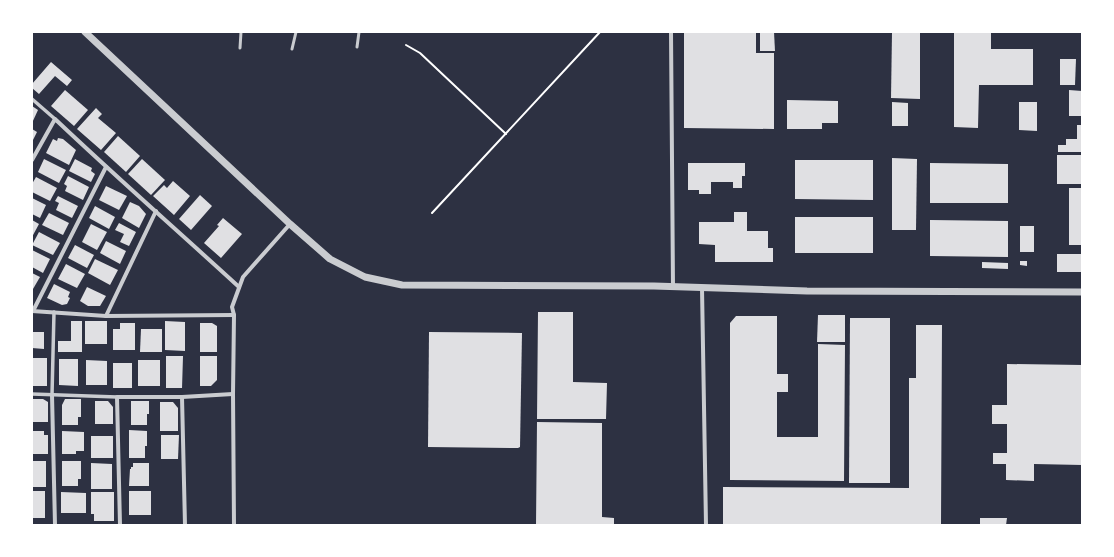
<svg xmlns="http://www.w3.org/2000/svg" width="1114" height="557" viewBox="0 0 1114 557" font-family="Karla,sans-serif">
  <rect width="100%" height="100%" fill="#2d3142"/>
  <g fill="#e0e0e3">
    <path d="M684,32h72v21h18v76l-90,-1z"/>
    <path d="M760,32h14l1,19h-15z"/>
    <path d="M892,32h28v67l-29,-1z"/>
    <path d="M954,32l37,1v16h42v36h-54l-1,43 -24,-1z"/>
    <path d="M1060,59h16l-1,26h-15z"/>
    <path d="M51,62l21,18 -5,6 -12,-10 -16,18 -7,-6v-4z"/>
    <path d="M65,90l23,20 -14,16 -23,-20z"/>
    <path d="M1069,90l13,1v25h-13z"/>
    <path d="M787,100l51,1v22h-16v6h-35z"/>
    <path d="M892,102l16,1v23h-16z"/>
    <path d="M1019,102h18v29l-18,-1z"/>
    <path d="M32,106l6,4 -6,13z"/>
    <path d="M96,108l6,6 -4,4 18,15 -15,17 -24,-21z"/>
    <path d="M1077,125h5v27h-24v-7h8v-6h11z"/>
    <path d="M32,129l5,3 -5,10z"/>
    <path d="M118,136l22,20 -14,16 -22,-20z"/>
    <path d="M58,138l5,1 13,11 -7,15 -23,-12 7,-14 4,2z"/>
    <rect x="1057" y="155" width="25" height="29"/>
    <path d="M892,158l25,1 -1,71h-24z"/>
    <path d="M44,159l22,11 -7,13 -21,-11z"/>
    <path d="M75,159l17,9 -1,3 4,3 -4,8 -22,-11z"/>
    <path d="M142,159l23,21 -14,15 -23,-21z"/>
    <path d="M795,160h78v40l-78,-1z"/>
    <path d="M688,163h57v13h-3v12h-9v-6h-22v12h-12v-4h-11z"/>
    <path d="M930,163l78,1v39h-78z"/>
    <path d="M68,176l21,11 -6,13 -18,-9 2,-5 -3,-2z"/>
    <path d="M36,177l21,11 -7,13 -18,-9v-8z"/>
    <path d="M173,181l17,15 -16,19 -21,-19 11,-11 3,3z"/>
    <path d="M106,186l21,10 -8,14 -20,-10z"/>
    <rect x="1069" y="188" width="13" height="57"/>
    <path d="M200,195l12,11 -21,24 -12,-11z"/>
    <path d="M58,196l20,10 -6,12 -16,-8 3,-7 -4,-2z"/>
    <path d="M32,198l14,7 -6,13 -8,-4z"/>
    <path d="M130,202l9,4 7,8 -7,14 -17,-10z"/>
    <path d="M95,206l20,11 -6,12 -20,-11z"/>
    <path d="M734,212h13v19h21v17h5v14h-58v-17l-16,-1v-22h35z"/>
    <path d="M49,213l20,10 -6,12 -21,-10z"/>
    <rect x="795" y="217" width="78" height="36"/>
    <path d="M223,218l19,16 -21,24 -17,-15 15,-17 -2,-1z"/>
    <path d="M32,220l7,4 -7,13z"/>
    <path d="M930,220l78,1v36l-78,-1z"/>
    <path d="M119,223l17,9 -7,14 -9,-4 4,-8 -9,-4z"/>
    <path d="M91,224l16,8 -10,18 -15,-8z"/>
    <rect x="1020" y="226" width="14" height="26"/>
    <path d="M39,232l21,11 -7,12 -21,-10z"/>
    <path d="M106,241l20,10 -6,13 -20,-11z"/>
    <path d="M75,245l19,10 -7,13 -19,-10z"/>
    <path d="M32,250l18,9 -7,14 -11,-6z"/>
    <rect x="1057" y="254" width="25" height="18"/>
    <path d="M95,259l23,11 -8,15 -22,-12z"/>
    <path d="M1020,261h7v5l-7,-1z"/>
    <path d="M982,262l26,1v6l-26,-1z"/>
    <path d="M66,264l19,10 -8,14 -19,-9z"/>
    <path d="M32,273l8,4 -7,12h-1z"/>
    <path d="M54,284l16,8 -2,5 2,1 -3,6 -5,1 -15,-7z"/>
    <path d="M87,287l19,9 -6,10h-12l-8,-5z"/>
    <path d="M538,312h35v70l34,1 -1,36h-69z"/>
    <path d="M818,315h27v27h-28z"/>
    <path d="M736,316h41v58h11v18h-11v45h41v-93l27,1 -1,136 -114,-1v-157z"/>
    <path d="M850,318h40v165h-41z"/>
    <path d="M71,321h11v31h-24v-11h13z"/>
    <rect x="85" y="321" width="22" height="23"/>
    <path d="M165,321l20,1v29l-20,-1z"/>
    <path d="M120,323h15v27h-22v-21h7z"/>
    <path d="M200,323h12l5,3v26h-17z"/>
    <path d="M916,325h26l-1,200h-218v-38l186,1v-110h7z"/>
    <path d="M141,329h21v23h-22z"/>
    <path d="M32,332h12v17l-12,-1z"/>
    <path d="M429,332l93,1 -2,114 -2,1 -90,-1z"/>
    <path d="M166,356h17l-1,32h-16z"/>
    <path d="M200,356h17v24l-6,6h-11z"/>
    <rect x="32" y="358" width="15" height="28"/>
    <path d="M59,359h19v27l-19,-1z"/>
    <path d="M86,360l21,1v24h-21z"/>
    <rect x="138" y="360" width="22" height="26"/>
    <rect x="113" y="363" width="19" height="25"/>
    <path d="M1007,364l75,1v100l-48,-1v17l-28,-1v-16h-13v-11h14v-29h-15v-19h15z"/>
    <path d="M32,399h11l5,3v20h-16z"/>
    <path d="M65,399h16v18h-3v8h-16v-20z"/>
    <path d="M95,401h13l5,6v17h-18z"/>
    <path d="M131,401h18v13h-2v11h-16z"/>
    <path d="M160,402h13l5,6v23h-18z"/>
    <path d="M537,422l65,1v94l12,1v7h-78z"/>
    <path d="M129,430l18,1v15h-2v12h-16z"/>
    <path d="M32,431h12v4h4v19h-16z"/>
    <path d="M62,431l22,1v19h-8v3h-14z"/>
    <path d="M161,435h18l-1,24h-17z"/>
    <rect x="91" y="436" width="22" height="22"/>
    <rect x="32" y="461" width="14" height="26"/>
    <path d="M62,461h19v18h-3v7h-16z"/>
    <path d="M91,463l21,1v25h-21z"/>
    <path d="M133,463h16v23h-20l1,-17h1v-2h2z"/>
    <rect x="32" y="491" width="13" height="27"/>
    <rect x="129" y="491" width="22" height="24"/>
    <path d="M61,492l25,1v20h-25z"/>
    <path d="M91,492h23v29h-20v-7h-3z"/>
    <path d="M980,518h27l-1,7h-26z"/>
  </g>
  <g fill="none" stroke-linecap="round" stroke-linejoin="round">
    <g stroke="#fff" stroke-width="2">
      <path d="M406,45l14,8 86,81"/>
      <path d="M432,213l168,-181"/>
    </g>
    <g stroke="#caccd0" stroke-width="3">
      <path d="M357,47l2,-15"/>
      <path d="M240,48l1,-16"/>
      <path d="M292,49l4,-17"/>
    </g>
    <g stroke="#caccd0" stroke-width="3.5">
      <path d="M32,99l23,20"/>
      <path d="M32,394l85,3"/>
      <path d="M52,395l2,-83"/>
    </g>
    <g stroke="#caccd0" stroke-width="4">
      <path d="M671,32l2,255"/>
      <path d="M32,160l23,-41c60,57 123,112 184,168"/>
      <path d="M702,288l4,237"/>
      <path d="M32,311l74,5 128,-1"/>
      <path d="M33,311l73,-144"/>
      <path d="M106,316l50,-105"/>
      <path d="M52,395l3,130"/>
      <path d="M182,397l3,128"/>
      <path d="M120,525l-3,-128h65l51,-3"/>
      <path d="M234,525l-1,-131 1,-79 -2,-8 11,-30 47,-53"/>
    </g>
    <path stroke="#caccd0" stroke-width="7" d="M85,32l205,192 40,35 35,18 37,8 252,1 153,5 275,1"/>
  </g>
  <rect width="1114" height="557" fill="none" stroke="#ffffff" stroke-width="66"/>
</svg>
